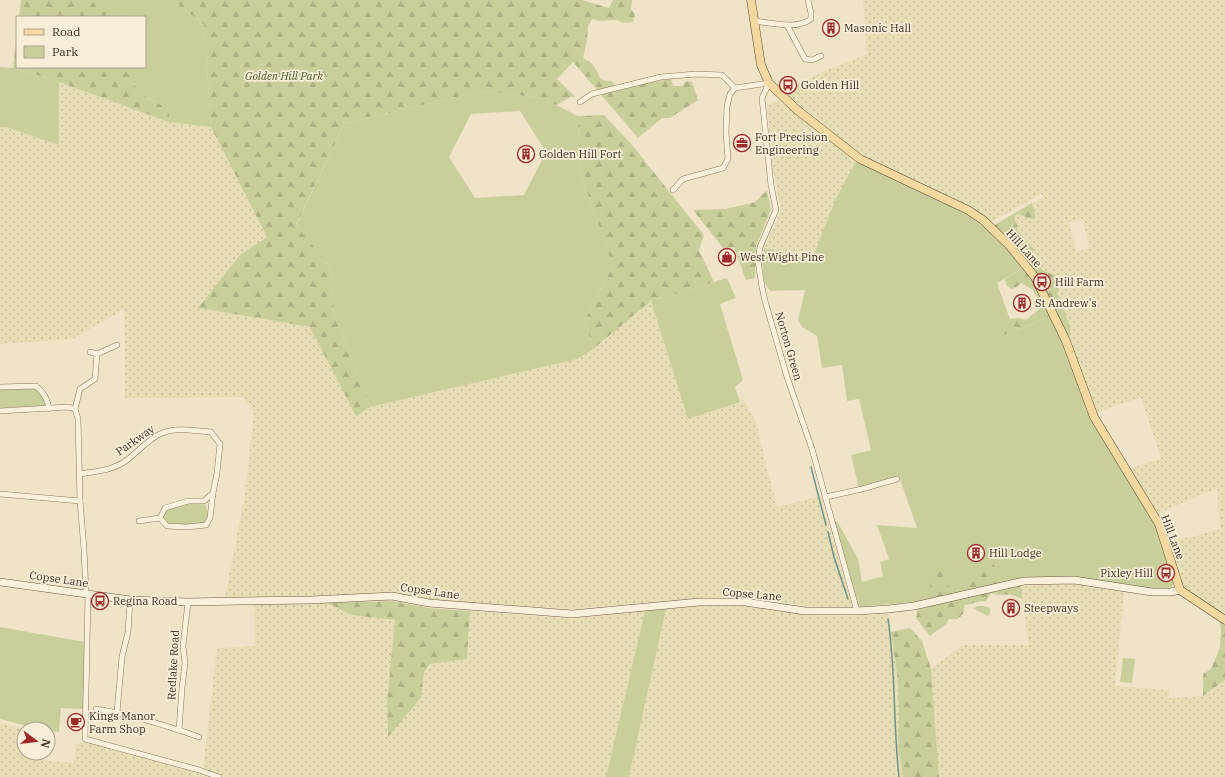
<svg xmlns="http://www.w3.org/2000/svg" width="1225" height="777" viewBox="0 0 1225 777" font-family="'IBM Plex Serif',serif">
  <defs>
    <pattern id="farmland-dots" width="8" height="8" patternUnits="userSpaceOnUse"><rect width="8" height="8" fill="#e6deb5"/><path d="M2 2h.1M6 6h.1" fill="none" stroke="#c6bf9b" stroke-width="1.8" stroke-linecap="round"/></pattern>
    <pattern id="forest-firs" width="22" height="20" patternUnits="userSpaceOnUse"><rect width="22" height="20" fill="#c9cf9b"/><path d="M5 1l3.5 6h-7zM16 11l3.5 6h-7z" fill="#aeb285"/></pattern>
  </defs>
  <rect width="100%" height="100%" fill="#f0e4c8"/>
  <g fill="url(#farmland-dots)" fill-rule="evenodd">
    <path d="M863,0h362v616l-42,-29 -14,-47 23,-3 28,-8 -3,-41 -60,26 -28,-45 32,-11 -20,-60 -24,7 -21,9 -40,-100 -63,-88 50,-29 -2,-3 -50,28 -22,-16 -96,-45 -18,-11 -72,-59 44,-21 40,-16zM1083,219l6,29 -13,4 -7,-30z"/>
    <path d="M59,82l110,40 42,5 56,110 -27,18 -42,53 112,19 47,88 13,-8 207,-48 16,-10 58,-48 37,118 57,-18 12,24 13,56 8,26 42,-11 33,112 -46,-2 -61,-9 -48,1 -128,11 -141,-9 -37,-8 -82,4 -85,1 20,-103 9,-82 -12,-15 -117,1 -1,-89 -51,30 -73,5v-217h6l53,18z"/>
    <path d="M778,100l78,61 -20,37 -24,61 -48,-11 17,-37 -8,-43 -6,-62z"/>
    <path d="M1074,584l50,8 -9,94 54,4v8l34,-2 22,-16v97h-286l-8,-108 31,-24h67l-9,-59z"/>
    <path d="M327,603l25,12 43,5 -8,81 1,35 33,-38 3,-26 7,-8 36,-5 3,-48 103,8 72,-8 -39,166h-379l-24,-8 14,-121 38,-2 -1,-42z"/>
    <path d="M699,606h45l60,9 42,1 43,-2 9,67 1,34 -1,32 5,30h-274l37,-168z"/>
    <path d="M0,723l24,6v24h16l1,7 33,3 2,-19 8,-2 127,35h-211z"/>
  </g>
  <g fill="#c9cf9b" fill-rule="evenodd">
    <path d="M87,0h84l33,24 7,103 -42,-5v-13l-21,-11 -16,-15v-16h13v-50h-16z"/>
    <path d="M0,67l13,1 46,14v63l-53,-18h-6z"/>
    <path d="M481,91l52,6 23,8 22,11 2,56 33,94 -28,54 8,29 -16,10 -207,48 -36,-94 -3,-45 -35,-42 48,-102zM520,111l26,41 -22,43 -49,3 -26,-41 22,-43z"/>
    <path d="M856,161l110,53c22,14 40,33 57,54l-26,15 17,48 37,-15 12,26 28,74 66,110 17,57 -4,6h-18l-78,-12 -51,1 -109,24 -58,5 -23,-85 4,-1 21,38 4,23 21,-6 -3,-14 9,-3 -12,-34 40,3 -18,-52 -40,13 -8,-34 20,-5 -12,-51 -12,2 -5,-36 -20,3 -5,-32 -15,-9 -4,-7 7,-30 -35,1 -6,-9 -2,-21 2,-13 48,11 24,-61z"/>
    <path d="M727,278l9,20 -16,6 23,76 -8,7 5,15 -52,17 -37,-118z"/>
    <path d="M36,388l10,14 -2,4 -44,2v-18z"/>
    <path d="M188,501h16l6,17 -4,7 -39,1 -7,-8 5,-10z"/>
    <path d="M978,606h6l6,2v6l-3,2 -14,-8z"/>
    <path d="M666,609l-37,168h-23l39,-166z"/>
    <path d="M0,627l85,15 -2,67 -22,-1 -2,24 -11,-1v-2h-9l-39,-10z"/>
    <path d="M1123,658l12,1 -3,24 -12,-1z"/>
  </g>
  <g fill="url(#forest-firs)">
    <path d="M21,0h66l42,17h-110z"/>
    <path d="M171,0h411l27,8 4,-8h19l-1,9 4,5 -2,8 -10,1 -6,-3 -18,1 -7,-2 -4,7 -1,15 -4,17c3,2 7,3 9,6 9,9 4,18 20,17l5,10 23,-7 31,-5 2,7h9l4,-5 6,1 6,18 -28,18h-8l-24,20 -65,-76 -16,17 18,18h-4l-15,8 -23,-8 -52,-6 -137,33 -48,101 35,43 3,45 36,94 -14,9 -46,-89 -112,-19 42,-53 27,-18 -56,-110 -7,-103z"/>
    <path d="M17,33v34h115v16l16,15 21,11v13l-110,-40 -46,-14z"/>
    <path d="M604,115l28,30 72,90 -5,15 15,32 -63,19 -58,48 -8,-29 28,-54 -33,-94 -2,-56z"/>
    <path d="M767,190l4,20 -15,36 -1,32 -9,2 -12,-33 -10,2 -31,-39 32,-1 30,-7z"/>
    <path d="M1032,203l4,14 -3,2c-6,0 -9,-4 -16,-5l-3,3 3,8v6c5,3 5,6 9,10 1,2 3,3 5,4 5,7 0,13 -5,17l-33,-36z"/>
    <path d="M1030,264l9,2 5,5 15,6 1,3 -3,14c6,9 4,9 8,18 3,11 8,16 3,28l-17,-24 -50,20v-5l9,-12 8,-1 8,2 16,-13 -9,-17 -12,-7 -3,3 -6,3 -6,-4 -1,-6z"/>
    <path d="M993,562l8,20 19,-4 2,20c-4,0 -6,-2 -10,-3 -7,-1 -13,1 -21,-2l-5,8c-8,0 -13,3 -21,4l-2,9 -5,5h-9l-3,5 -16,12 -14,-18 2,-9 14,-3 -3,-33 5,-3h7l10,20c24,-4 9,-8 19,-22l11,-2z"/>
    <path d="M393,601l35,7 42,3 -3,48 -37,5 -6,8 -3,26 -33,39 -1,-36 8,-81 -43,-5 -25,-12z"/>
    <path d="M1220,622l5,3v55l-22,16v-22l8,-5 9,-21 1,-17z"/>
    <path d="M910,628l12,13 9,28 8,108h-36l-5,-30 1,-32 -1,-34 -7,-49z"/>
  </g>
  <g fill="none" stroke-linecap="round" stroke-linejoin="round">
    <g stroke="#6f938a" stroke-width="1.5">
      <path d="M811,467l15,58"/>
      <path d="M828,532l6,25 14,42"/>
      <path d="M888,619c8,52 5,106 11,158"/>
    </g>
    <g stroke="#8d765c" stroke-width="6">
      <g id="street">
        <path d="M754,21c18,2 42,9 57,-2v-6l-3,-13"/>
        <path d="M787,25l18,34 7,1 9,-4"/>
        <path d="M769,83l-7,15 9,87 5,25 -16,37 -2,14 4,26 3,14 22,76 25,72 45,162"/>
        <path d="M580,102l12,-8 69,-17 35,-3 26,1 13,13"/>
        <path d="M673,190l10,-11 40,-11 5,-9 -2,-26 1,-27 3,-12 5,-6 34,-5"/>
        <path d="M90,352l7,2"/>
        <path d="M0,387l36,-1c8,7 11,12 13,23"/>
        <path d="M75,409l3,10 2,82 4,48 2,45"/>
        <path d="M75,409l5,-20 15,-10 2,-25 20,-9"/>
        <path d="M0,411l68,-4 7,2"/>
        <path d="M80,474c17,-3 32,-3 47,-14 12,-9 21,-21 35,-27 15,-6 33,-2 49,-1l9,12 -3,29 -4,20 -9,8h-16l-23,7 -5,10"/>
        <path d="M0,494l80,7"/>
        <path d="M826,497l36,-8 35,-10"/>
        <path d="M160,518l7,8 20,1 19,-2 4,-7 3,-25"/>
        <path d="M139,521l21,-3"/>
        <path d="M88,595l-3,144 114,31 20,7"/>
        <path d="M96,709c35,5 69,16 103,28"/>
        <path d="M117,712l5,-55 6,-25 2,-32"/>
        <path d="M179,730l3,-42 3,-25 -2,-17 5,-44"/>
      </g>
    </g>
    <g stroke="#6f573f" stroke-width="8">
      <path id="secondary" d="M0,582l130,18 58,2 53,-1 70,-1 81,-4 37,7 143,11 127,-12h46l60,9h52l32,-2 25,-3 110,-25 50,-1 78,12h19l9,-2"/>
    </g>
    <g stroke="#5b4430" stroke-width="9">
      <path id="primary" d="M751,0l10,65 8,18 27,26 64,50 108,51 15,10 26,25 26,32 31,64 28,76 65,107 21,66 45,30"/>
    </g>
    <use href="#street" stroke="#faf1dc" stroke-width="5"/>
    <use href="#secondary" stroke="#faf1dc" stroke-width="7"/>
    <use href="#primary" stroke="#f3d9a0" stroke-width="8"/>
  </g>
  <defs>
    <g id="building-ring" transform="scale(0.9)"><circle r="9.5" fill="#f7eed8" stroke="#9e2a2b" stroke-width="1.5"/><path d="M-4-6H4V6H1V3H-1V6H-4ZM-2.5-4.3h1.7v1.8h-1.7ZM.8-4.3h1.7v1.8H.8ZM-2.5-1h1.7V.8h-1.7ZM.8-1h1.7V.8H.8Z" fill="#9e2a2b"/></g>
    <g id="bus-ring" transform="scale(0.9)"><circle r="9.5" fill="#f7eed8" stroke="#9e2a2b" stroke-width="1.5"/><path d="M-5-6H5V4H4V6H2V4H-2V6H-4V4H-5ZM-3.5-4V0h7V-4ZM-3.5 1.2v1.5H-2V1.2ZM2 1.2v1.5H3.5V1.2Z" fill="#9e2a2b"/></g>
    <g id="office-ring" transform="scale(0.9)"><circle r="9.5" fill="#f7eed8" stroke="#9e2a2b" stroke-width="1.5"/><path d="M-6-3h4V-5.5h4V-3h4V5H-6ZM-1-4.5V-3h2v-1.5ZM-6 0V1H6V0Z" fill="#9e2a2b"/></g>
    <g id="shop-ring" transform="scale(0.9)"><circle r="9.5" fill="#f7eed8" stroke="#9e2a2b" stroke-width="1.5"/><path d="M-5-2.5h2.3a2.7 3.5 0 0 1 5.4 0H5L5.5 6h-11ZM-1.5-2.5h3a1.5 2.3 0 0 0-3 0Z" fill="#9e2a2b"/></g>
    <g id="cafe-ring" transform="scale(0.9)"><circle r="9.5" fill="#f7eed8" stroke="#9e2a2b" stroke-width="1.5"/><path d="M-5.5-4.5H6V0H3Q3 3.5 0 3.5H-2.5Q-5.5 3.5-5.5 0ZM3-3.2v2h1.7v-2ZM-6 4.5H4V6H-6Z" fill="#9e2a2b"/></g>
  </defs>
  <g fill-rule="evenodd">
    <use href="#building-ring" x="831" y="28"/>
    <use href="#bus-ring" x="788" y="85"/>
    <use href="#office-ring" x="742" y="143"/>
    <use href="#building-ring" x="526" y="154"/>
    <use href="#shop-ring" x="727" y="257"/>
    <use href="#bus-ring" x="1042" y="282"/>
    <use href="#building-ring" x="1022" y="303"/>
    <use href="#building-ring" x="976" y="553"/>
    <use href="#bus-ring" x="1166" y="573"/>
    <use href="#bus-ring" x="100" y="601"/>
    <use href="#building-ring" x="1011" y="608"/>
    <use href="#cafe-ring" x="76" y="722"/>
  </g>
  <g text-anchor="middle" stroke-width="3.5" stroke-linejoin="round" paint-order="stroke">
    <g font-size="11" fill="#3d2e20" stroke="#f7eed8" text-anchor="start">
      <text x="844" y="32">Masonic Hall</text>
      <text x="801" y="89">Golden Hill</text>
      <text x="755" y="141">Fort Precision<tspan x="755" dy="13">Engineering</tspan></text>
      <text x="539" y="158">Golden Hill Fort</text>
      <text x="740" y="261">West Wight Pine</text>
      <text x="1055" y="286">Hill Farm</text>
      <text x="1035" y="307">St Andrew's</text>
      <text x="989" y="557">Hill Lodge</text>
      <text x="1153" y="577" text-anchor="end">Pixley Hill</text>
      <text x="113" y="605">Regina Road</text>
      <text x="1024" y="612">Steepways</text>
      <text x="89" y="720">Kings Manor<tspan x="89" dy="13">Farm Shop</tspan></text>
    </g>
    <g font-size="11" font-style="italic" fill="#4d5a26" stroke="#f7eed8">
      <text x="284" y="80">Golden Hill Park</text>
    </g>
    <g font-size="11" fill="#3d2e20" stroke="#f7eed8">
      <text transform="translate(1024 248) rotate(48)" y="4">Hill Lane</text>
      <text transform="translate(789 346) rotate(74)" y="4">Norton Green</text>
      <text transform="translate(135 440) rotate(-35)" y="4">Parkway</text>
      <text transform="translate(1173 537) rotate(69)" y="4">Hill Lane</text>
      <text transform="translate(59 579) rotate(8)" y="4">Copse Lane</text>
      <text transform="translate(430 591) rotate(8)" y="4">Copse Lane</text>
      <text transform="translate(752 594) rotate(5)" y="4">Copse Lane</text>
      <text transform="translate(173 665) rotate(-87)" y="4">Redlake Road</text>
    </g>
  </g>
  <rect x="16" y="16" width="130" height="52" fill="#f7eed8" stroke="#ada18e"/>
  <rect x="24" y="29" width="20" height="6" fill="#f3d9a0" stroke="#ada18e"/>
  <text x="52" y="36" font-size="12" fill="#3d2e20">Road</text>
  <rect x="24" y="46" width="20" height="12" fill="#c9cf9b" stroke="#ada18e"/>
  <text x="52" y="56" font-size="12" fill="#3d2e20">Park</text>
  <g transform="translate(36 741) rotate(105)"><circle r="19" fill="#f7eed8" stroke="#ada18e"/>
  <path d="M0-3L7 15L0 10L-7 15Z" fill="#9e2a2b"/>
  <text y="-6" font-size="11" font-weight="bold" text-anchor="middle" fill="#3d2e20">N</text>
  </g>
</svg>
